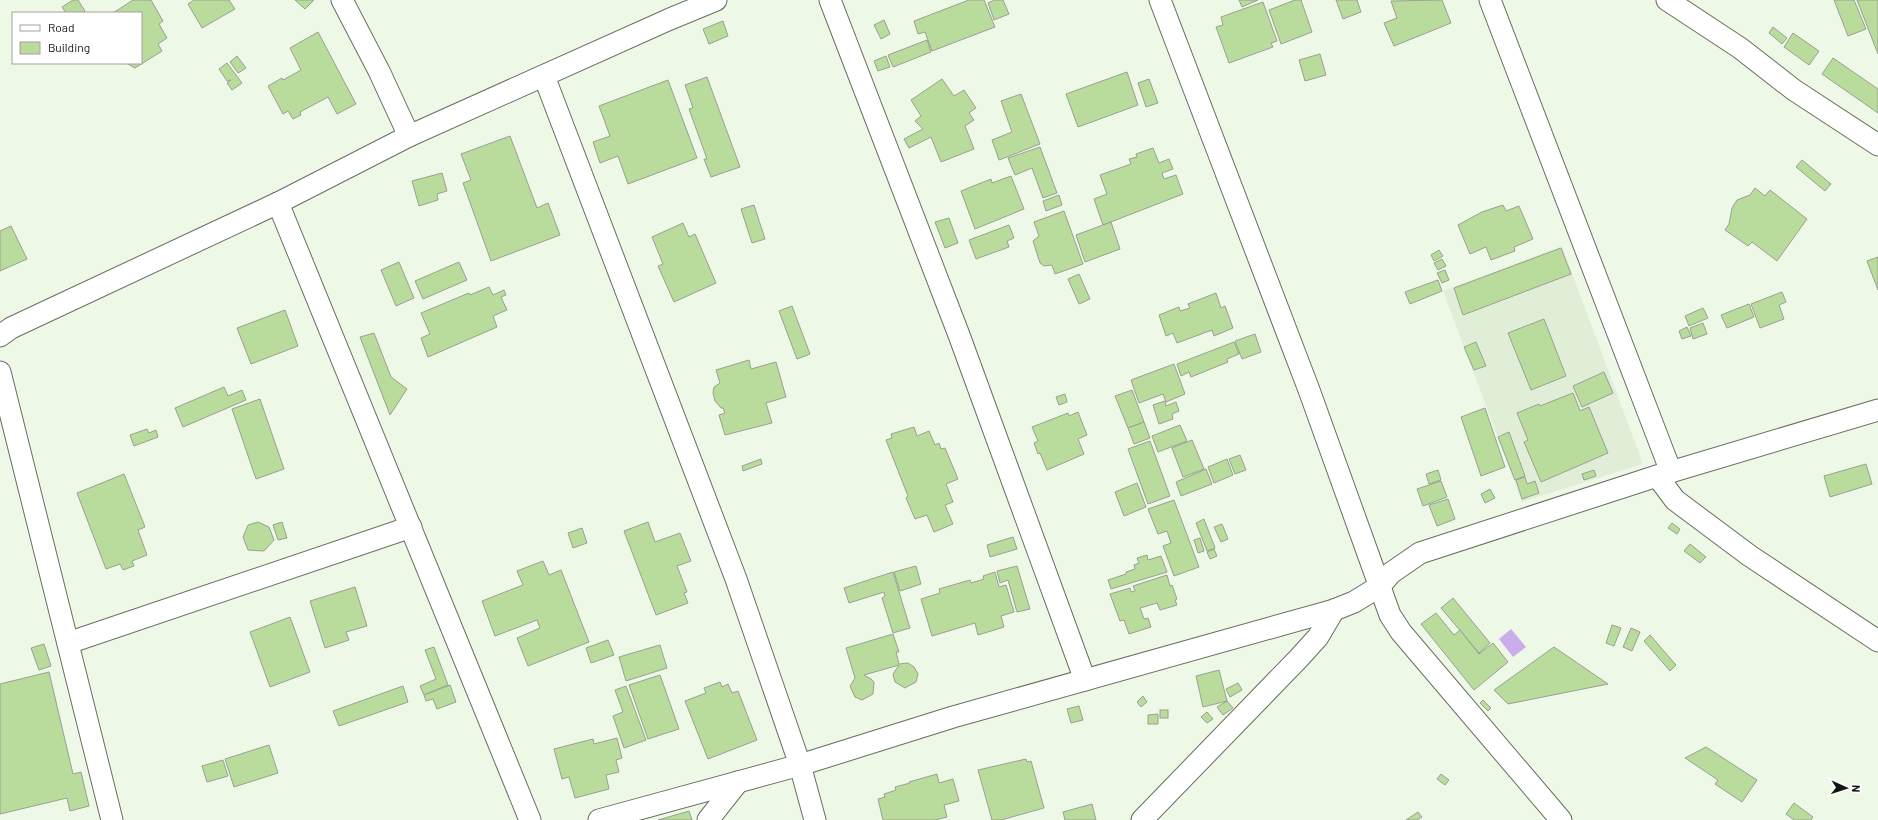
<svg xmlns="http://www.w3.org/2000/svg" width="1878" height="820" viewBox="0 0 1878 820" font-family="Barlow,sans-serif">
  <rect width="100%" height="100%" fill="#eef8e7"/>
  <path fill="#e1eed7" d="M1562,246l81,218 -121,38 -79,-211z"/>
  <path fill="#caadeb" d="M1511,629l15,18 -13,10 -14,-18z"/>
  <g fill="#b9db9c" stroke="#99a192">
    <path d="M73,0h5l7,11 -3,2h-16l-4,-6z"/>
    <path d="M133,0h18l12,21 -4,3 8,14 -9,6 4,7 -27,17 -9,-5h15v-50h-28z"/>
    <path d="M194,0h35l6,9 -33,19 -14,-24z"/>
    <path d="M295,0h19l-9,9z"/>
    <path d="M969,0h15l11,27 -63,24 -7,-19 -7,2 -4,-13z"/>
    <path d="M995,0h8l6,14 -15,6 -6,-17z"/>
    <path d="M1239,0h19l-16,7z"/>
    <path d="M1295,0h6l11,32 -31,12 -12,-34z"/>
    <path d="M1336,0h21l4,12 -18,7z"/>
    <path d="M1442,0l9,23 -57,23 -10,-23 13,-5 -6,-17z"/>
    <path d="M1834,0h20l12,29 -18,7z"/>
    <path d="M1857,0h21v54z"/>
    <path d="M1263,2l14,39 -6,2 2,4 -44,16 -13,-36 7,-2 -2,-8z"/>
    <path d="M884,20l6,14 -9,5 -7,-14z"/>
    <path d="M723,21l5,15 -19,8 -6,-15z"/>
    <path d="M1773,27l14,11 -5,6 -13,-11z"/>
    <path d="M318,32l38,72 -19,10 -9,-17 -28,15 1,3 -8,4 -5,-8 -5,3 -15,-28 14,-8 1,2 18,-10 -11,-22z"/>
    <path d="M1793,33l26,18 -10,14 -25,-18z"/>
    <path d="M927,40l4,12 -38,15 -5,-12z"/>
    <path d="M1320,54l6,21 -21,6 -6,-21z"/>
    <path d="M237,56l9,12 -8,5 -8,-11z"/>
    <path d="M886,56l4,11 -12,4 -4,-10z"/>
    <path d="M1833,58l45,31v24l-56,-39z"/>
    <path d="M227,63l15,20 -10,7 -5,-7 4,-3 -4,1 -8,-12z"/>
    <path d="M1127,72l11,33 -60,22 -12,-33z"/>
    <path d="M707,77l33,90 -29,10 -7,-18h3l-18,-50 4,-1 -8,-23z"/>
    <path d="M942,79l12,17 10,-6 12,18 -7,5 5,7 -9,6 9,23 -33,13 -10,-25 -22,11 -5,-9 19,-10 -8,-8 6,-5 -10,-16z"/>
    <path d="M1149,79l9,24 -12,4 -8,-24z"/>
    <path d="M668,80l29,78 -69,26 -10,-28 -18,7 -7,-21 17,-6 -11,-30z"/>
    <path d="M1021,94l19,50 -41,16 -7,-20 20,-8 -11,-31z"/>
    <path d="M510,136l27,72 11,-5 12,32 -69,26 -28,-78 8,-3 -10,-26z"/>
    <path d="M1040,147l17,46 -14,5 -11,-30 -17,7 -7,-17z"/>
    <path d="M1153,148l6,15 10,-4 4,10 -11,4 2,6 12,-4 7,19 -80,31 -9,-26 13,-5 -7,-19 31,-11 -2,-5 8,-2 -1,-3z"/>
    <path d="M1802,160l29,24 -6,7 -29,-24z"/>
    <path d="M442,173l5,18 -10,3 1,6 -19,6 -7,-25z"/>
    <path d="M1011,176l13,33 -49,20 -14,-38 30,-12 1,4z"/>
    <path d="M1755,188l10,8 5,-6 37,29 -30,42 -25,-19 -4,4 -23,-16 4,-6 3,-16 5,-8 13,-5z"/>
    <path d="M1059,195l3,10 -16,6 -3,-10z"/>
    <path d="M754,205l11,34 -13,4 -11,-34z"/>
    <path d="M1503,205l3,6 13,-5 14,33 -19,8 1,4 -24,9 -5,-13 -16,7 -12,-29 24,-13z"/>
    <path d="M1064,211l19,53 -28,10 -3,-9 -8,1 -4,-3 -7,-22 6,-5 -5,-14z"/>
    <path d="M949,218l9,25 -13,5 -10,-26z"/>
    <path d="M1111,222l9,27 -35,13 -9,-27z"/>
    <path d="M683,223l6,14 6,-3 21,49 -42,19 -16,-36 5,-2 -11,-27z"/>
    <path d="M1009,225l5,13 -7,3 2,6 -33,12 -7,-19z"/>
    <path d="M11,226l16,33 -27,12v-40z"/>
    <path d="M1561,248l10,26 -108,41 -9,-27z"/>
    <path d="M1439,250l4,6 -9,5 -3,-6z"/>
    <path d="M1878,257v33l-11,-29z"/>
    <path d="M1442,259l4,7 -8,4 -4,-7z"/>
    <path d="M399,262l15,36 -18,8 -15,-36z"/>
    <path d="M459,262l8,18 -44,19 -8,-18z"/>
    <path d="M1445,270l4,10 -7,3 -5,-10z"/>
    <path d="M1079,274l11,25 -11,5 -11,-25z"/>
    <path d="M1438,280l4,11 -32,13 -5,-12z"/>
    <path d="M489,287l4,8 11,-5 2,5 -5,2 6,13 -14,6 4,11 -69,30 -7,-19 9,-4 -9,-21 48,-20 1,2z"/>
    <path d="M1782,292l4,10 -7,3 5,14 -24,9 -9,-24z"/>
    <path d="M1216,293l5,15 4,-2 8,22 -19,8 -2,-6 -35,13 -4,-10 -7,3 -7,-21 20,-8 1,4 10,-3 -2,-4z"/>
    <path d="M1749,304l5,13 -27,11 -6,-13z"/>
    <path d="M792,306l18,48 -13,5 -18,-48z"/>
    <path d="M1703,308l5,10 -19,8 -4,-10z"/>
    <path d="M285,310l13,36 -47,18 -14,-36z"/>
    <path d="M1544,319l22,57 -35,14 -23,-57z"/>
    <path d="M1703,323l4,11 -14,5 -3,-11z"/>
    <path d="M1687,327l4,9 -9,3 -3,-8z"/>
    <path d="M374,333l17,44 16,12 -17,26 -30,-78z"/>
    <path d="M1255,334l6,18 -19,7 -7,-18z"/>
    <path d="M1234,342l5,12 -12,5 1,3 -37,15 -2,-5 -8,4 -4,-12z"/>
    <path d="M1476,342l10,24 -12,4 -10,-23z"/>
    <path d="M749,360l2,9 25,-7 10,35 -20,6 6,20 -47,12 -6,-20 6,-2 -2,-5h-2l-6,-7 -2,-8 1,-6 6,-4 -4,-13z"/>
    <path d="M1174,364l11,30 -19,8 -3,-8 -24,9 -8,-23z"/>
    <path d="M1604,372l9,21 -31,14 -9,-21z"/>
    <path d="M224,387l4,9 14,-6 4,10 -63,27 -8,-19z"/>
    <path d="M1132,390l12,32 -16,6 -13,-32z"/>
    <path d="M1573,393l7,18 9,-4 19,46 -67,29 -17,-40 4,-2 -11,-27 22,-9 1,2z"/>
    <path d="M1065,394l2,8 -8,3 -3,-8z"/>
    <path d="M260,399l24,70 -28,10 -24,-70z"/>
    <path d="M1165,401l1,5 10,-4 3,9 -7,3 1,5 -14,5 -6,-19z"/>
    <path d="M1485,408l20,59 -24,9 -20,-59z"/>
    <path d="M1078,412l9,23 -9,4 6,15 -37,16 -7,-17 -2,1 -4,-11 4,-2 -6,-14 36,-14 1,3z"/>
    <path d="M1144,422l6,16 -16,6 -6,-16z"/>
    <path d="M1180,425l7,16 -29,11 -6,-16z"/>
    <path d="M914,427l3,9 12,-5 6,14 4,-2 2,6 4,-1 13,31 -12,5 7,18 -8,3 8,19 -19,8 -7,-17 -12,4 -9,-21 2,-2 -22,-56 6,-2 -1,-4z"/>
    <path d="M147,429l2,4 7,-3 2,7 -24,9 -4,-11z"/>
    <path d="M1509,432l16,44 -10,4 -17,-43z"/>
    <path d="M1192,440l12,29 -21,8 -11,-29z"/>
    <path d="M1150,441l20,55 -22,8 -20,-55z"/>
    <path d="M1240,455l6,15 -11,4 -6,-15z"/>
    <path d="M761,459l1,5 -19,7 -1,-5z"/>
    <path d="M1227,459l6,16 -19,8 -6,-16z"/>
    <path d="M1866,464l6,20 -42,13 -6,-21z"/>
    <path d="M1206,469l6,15 -31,12 -5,-14z"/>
    <path d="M1438,470l3,10 -12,4 -3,-10z"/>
    <path d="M1594,470l2,6 -12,4 -2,-6z"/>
    <path d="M124,474l21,53 -7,3 9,25 -15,6 2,5 -11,4 -3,-6 -14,5 -29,-76z"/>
    <path d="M1525,477l2,7 8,-3 4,12 -17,6 -6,-19z"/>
    <path d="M1441,481l6,16 -24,9 -6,-17z"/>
    <path d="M1137,483l9,24 -22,9 -9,-24z"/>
    <path d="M1490,489l5,9 -10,5 -4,-9z"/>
    <path d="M1448,499l7,20 -18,7 -8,-21z"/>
    <path d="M1174,500l25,67 -25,9 -11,-30 8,-3 -4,-12 -9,3 -10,-25z"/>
    <path d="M1204,519l11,29 -8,3 -11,-28z"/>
    <path d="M258,522l11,5 5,13 -10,11 -16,-1 -5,-13 5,-12z"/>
    <path d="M282,522l5,16 -9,2 -5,-15z"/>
    <path d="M648,522l7,20 25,-9 11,28 -14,5 10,26 -3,1 4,10 -32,12 -32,-84z"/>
    <path d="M1672,523l8,6 -3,5 -9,-6z"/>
    <path d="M1222,524l6,15 -7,3 -7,-15z"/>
    <path d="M582,528l5,15 -14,5 -5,-15z"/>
    <path d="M1013,537l4,12 -27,8 -3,-12z"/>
    <path d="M1200,538l4,13 -6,2 -4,-13z"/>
    <path d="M1690,544l16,13 -6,6 -16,-12z"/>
    <path d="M1214,549l3,7 -7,3 -3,-7z"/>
    <path d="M1147,555l1,5 13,-4 6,16 -56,17 -3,-9 18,-6v-2l9,-3 -1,-4 5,-2 -2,-5z"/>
    <path d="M543,561l6,14 12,-5 28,72 -61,24 -11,-28 23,-10 -3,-8 -42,16 -13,-35 41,-16 -6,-14z"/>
    <path d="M916,566l5,18 -21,7 -6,-19z"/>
    <path d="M1017,566l13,43 -13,3 -9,-32 -8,3 -3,-12z"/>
    <path d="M893,572l17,56 -17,5 -11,-35 3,-2 -1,-4 -35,11 -5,-15z"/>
    <path d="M995,572l4,15 7,-2 8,27 -13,4 3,11 -26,8 -3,-12 -43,13 -11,-37 19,-6 -1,-4 31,-9 1,3 13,-4 -1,-3z"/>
    <path d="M1167,575l3,11 2,-1 5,14 -2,1 2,5 -17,5 -3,-7 -17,5 4,11 4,-1 3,9 -22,7 -5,-14 -4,1 -10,-27 20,-6 1,4 4,-1 -2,-5z"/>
    <path d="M355,587l12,39 -21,6 3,8 -24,8 -15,-47z"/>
    <path d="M1453,598l37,45 -11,10 -38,-45z"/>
    <path d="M1436,613l18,22 6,-5 19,24 14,-11 15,19 -34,28 -53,-66z"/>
    <path d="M290,617l20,55 -40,15 -20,-55z"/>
    <path d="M1612,625l9,3 -7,18 -8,-3z"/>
    <path d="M1631,628l9,4 -8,19 -9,-4z"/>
    <path d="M893,634l6,18h-3l3,12 9,-1 6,4 4,7 -2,8 -11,6 -10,-6 -2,-8 6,-9 -35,10 7,4 3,3 -1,12 -11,6 -7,-3 -5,-11 5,-8 -9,-30z"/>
    <path d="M1650,635l26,30 -6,6 -26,-30z"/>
    <path d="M608,640l6,15 -23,8 -5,-15z"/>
    <path d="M44,644l7,22 -12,4 -8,-22z"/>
    <path d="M660,645l7,23 -41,13 -7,-24z"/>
    <path d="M434,647l14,38 -24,10 -4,-9 16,-7 -11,-29z"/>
    <path d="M1554,647l54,37 -100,20 -14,-14z"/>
    <path d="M1219,670l8,31 -24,6 -7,-31z"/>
    <path d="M49,672l24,102 8,-2 8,34 -19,5 -3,-13 -67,16v-130z"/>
    <path d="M660,675l19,54 -31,10 -19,-54z"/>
    <path d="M720,682l2,5 6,-3 4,9 6,-2 19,49 -49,19 -23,-58 21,-8 -2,-5z"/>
    <path d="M1238,683l4,7 -12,7 -4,-8z"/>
    <path d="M450,685l6,17 -19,7 -4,-10 -7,2 -2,-6z"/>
    <path d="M403,686l5,16 -69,24 -6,-15z"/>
    <path d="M626,686l20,54 -22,8 -11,-32 10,-4 -8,-22z"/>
    <path d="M1143,696l4,6 -6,5 -4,-5z"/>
    <path d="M1483,700l8,8 -3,3 -8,-8z"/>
    <path d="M1227,701l6,7 -10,7 -6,-8z"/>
    <path d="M1079,706l4,14 -12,3 -4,-14z"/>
    <rect x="1160" y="710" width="8" height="8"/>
    <path d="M1207,712l6,7 -6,4 -6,-6z"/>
    <path d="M1158,714v10h-10v-9z"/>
    <path d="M617,738l5,20 -6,2 3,12 -13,3 3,14 -34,9 -6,-21 -7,2 -8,-30 39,-10 1,5z"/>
    <path d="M269,745l9,28 -44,14 -9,-28z"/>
    <path d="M1706,747l51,33 -15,22 -27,-18 3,-4 -33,-22z"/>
    <path d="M1026,759l1,3 4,-1 13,47 -43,12h-9l-14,-50z"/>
    <path d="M223,760l5,16 -21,6 -5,-16z"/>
    <path d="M937,774l2,9 14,-4 6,22 -15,4 3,12 -12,3h-52l-5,-21 7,-2 -1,-3 12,-4 -1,-3 15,-4 -1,-1z"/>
    <path d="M1441,774l8,6 -4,5 -8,-6z"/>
    <path d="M1794,803l19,14 -2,3h-17l-8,-6z"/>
    <path d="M1092,804l4,16h-31l-2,-8z"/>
    <path d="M689,811l3,9h-34z"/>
    <path d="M1418,812l4,5 -5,3h-11z"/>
  </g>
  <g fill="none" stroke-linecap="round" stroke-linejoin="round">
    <g stroke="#666f60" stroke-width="23">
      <g id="minor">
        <path d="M342,0l37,71 30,65"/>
        <path d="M830,0l129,335 126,345"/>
        <path d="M1160,0l149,390 81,225 11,17 160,188"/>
        <path d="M1490,0l181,472"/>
        <path d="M1667,0l73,48 54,42 84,55"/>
        <path d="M544,76l192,503 64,186 15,55"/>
        <path d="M278,203l252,617"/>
        <path d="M0,336l11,-8 267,-125 131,-67 261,-117 46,-19"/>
        <path d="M0,372l112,448"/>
        <path d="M1657,476l18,24 75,56 128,85"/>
        <path d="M68,643l343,-116"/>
        <path d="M599,820l201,-55 153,-48 381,-107 20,-8 26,-16 11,-13 29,-20 237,-77 221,-66"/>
        <path d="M708,820l30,-38"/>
        <path d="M1142,820l157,-162 19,-21 16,-27"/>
      </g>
    </g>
    <use href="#minor" stroke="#fff" stroke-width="21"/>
  </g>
  <rect x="12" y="12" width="130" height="52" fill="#ffffff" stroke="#a1a29f"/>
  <rect x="20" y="25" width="20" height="6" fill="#ffffff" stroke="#a1a29f"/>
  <text x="48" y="32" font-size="12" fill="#131610">Road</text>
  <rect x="20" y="42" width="20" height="12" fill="#b9db9c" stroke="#a1a29f"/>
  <text x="48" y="52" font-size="12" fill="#131610">Building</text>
  <g transform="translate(1846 788) rotate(93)" stroke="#ffffff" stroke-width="3" paint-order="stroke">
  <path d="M0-3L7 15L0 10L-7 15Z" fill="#131610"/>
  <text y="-6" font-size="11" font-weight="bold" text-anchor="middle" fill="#131610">N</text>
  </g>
</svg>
